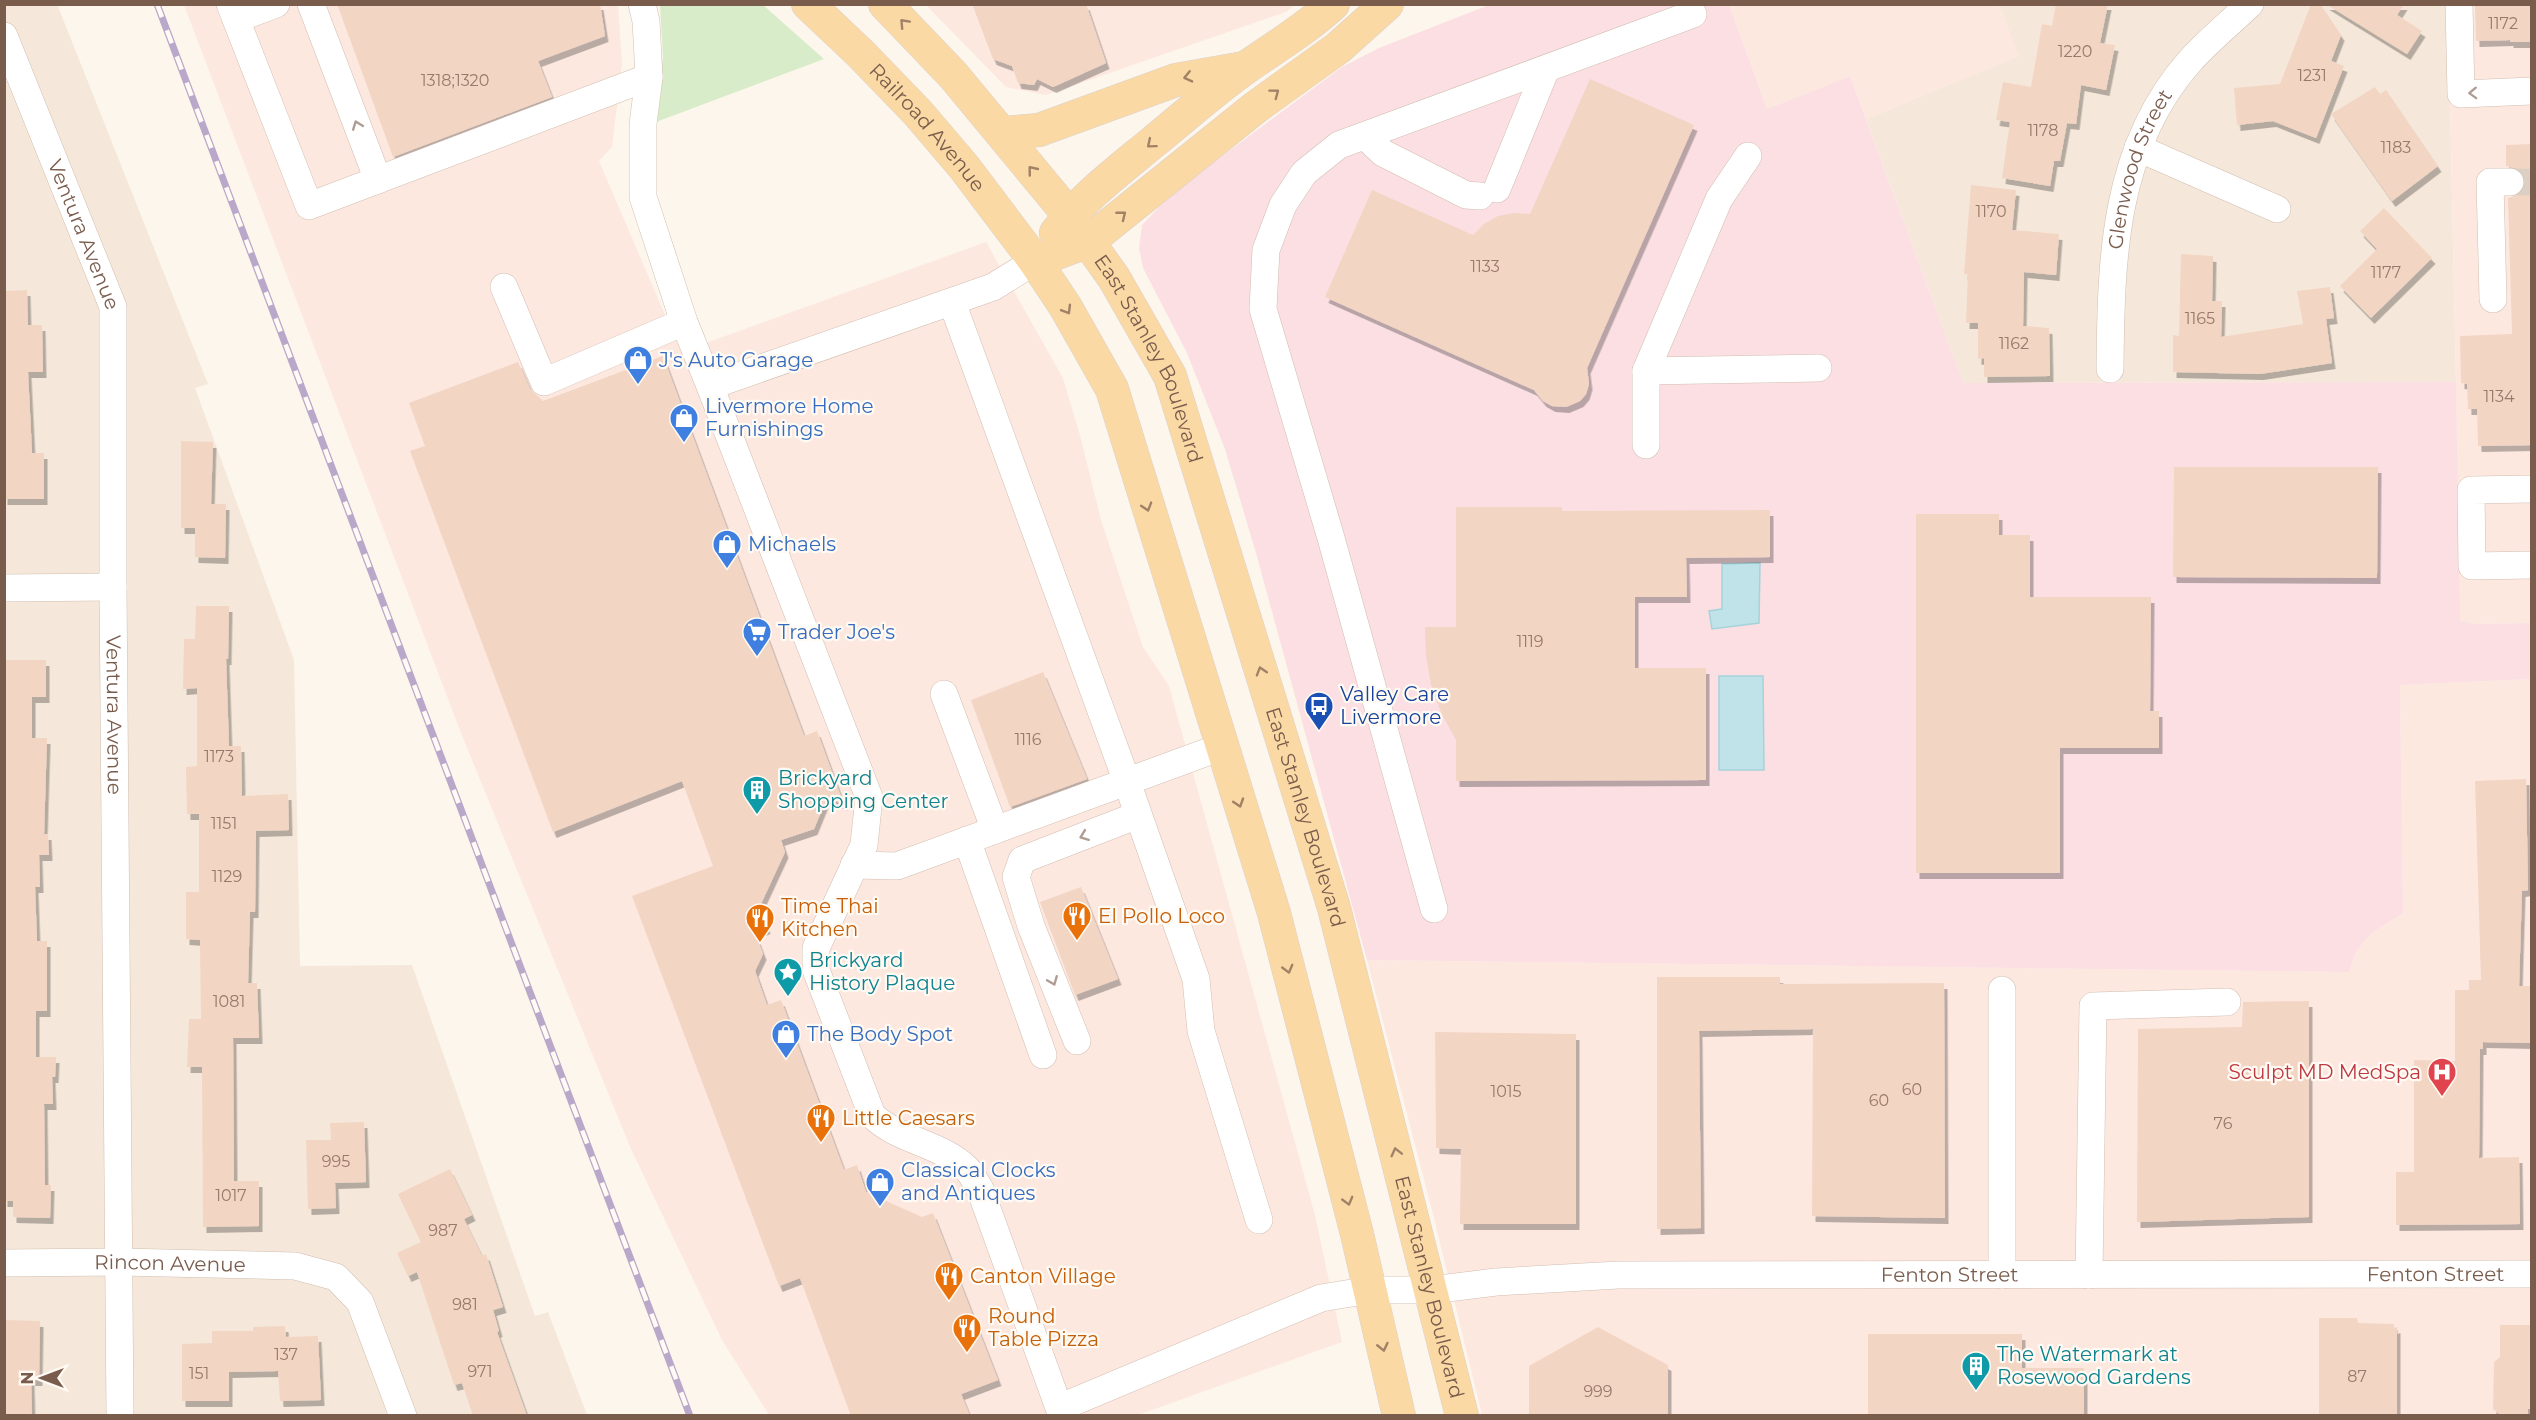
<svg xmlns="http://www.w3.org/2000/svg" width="2536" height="1420" viewBox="0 0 2536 1420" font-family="Montserrat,sans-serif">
  <defs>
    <filter id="shadow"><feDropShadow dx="3.5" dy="6" stdDeviation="0" flood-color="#0004"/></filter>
  </defs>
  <rect width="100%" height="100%" fill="#fdf6ec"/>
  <g fill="#f5e8da">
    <path d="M57,4l151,380 -13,4 99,272 6,306 112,-1 123,351 13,-4 39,103 -582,1 -1,-1411z"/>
    <path d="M1999,5h449l8,377 -493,1 -97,-264 152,-63z"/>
  </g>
  <g fill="#fde8e0">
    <path d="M184,5h434l4,58 -10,84 -13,14 82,191 305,-110 77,136 18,61 20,81 42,127 26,39 146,529 27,127 -204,73h-369l-47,-75 -91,-191 -170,-416z"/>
    <path d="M926,5h368l-8,7 -240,83 -40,-8z"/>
    <path d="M1729,5h270l20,51 -153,63 -16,-43 -83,33z"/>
    <path d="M2448,5h83v618l-59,1 -12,-4 -2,-10 -2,-228z"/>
    <path d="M2531,679v736h-1049l-48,-197 -67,-258 982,12 6,-18 10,-14 10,-9 28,-18 -3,-228z"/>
  </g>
  <path fill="#fbdfe3" d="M1489,5h240l38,104 83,-33 113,307 493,-1 4,238 13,4 58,-1v56l-131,6 3,228 -28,18 -10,9 -10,14 -6,18 -982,-12 -111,-407 -31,-104 -38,-96 -44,-85 -4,-20 3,-23 29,-31 171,-127 37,-19z"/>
  <path fill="#d8ecc9" d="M660,5h103l61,54 -168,63 7,-65z"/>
  <g fill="#bfe3e8" stroke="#a5d3da" stroke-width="1.5">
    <path d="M1760,563l-1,60 -47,6 -3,-18 13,-2v-45z"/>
    <path d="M1719,676h44l1,94h-45z"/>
  </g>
  <g fill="#f3d5c3" filter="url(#shadow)">
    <path d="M337,4h263l5,32 -67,25 14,36 -159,60z"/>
    <path d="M972,4h114l20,59 -53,24 -16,-8 -3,6 -16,-2 -6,-17 -19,-7z"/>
    <path d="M2056,4h52l-8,39 15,2 -9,45 -25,-5 -5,39 -9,-1 -7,38h-6l-4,25 -48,-8 8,-56 -14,-2 7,-38 28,5 11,-63 10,2z"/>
    <path d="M2311,4h9l21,31 -10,26 13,5 -28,72 -43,-17 -36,4 -3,-37 46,-4z"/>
    <path d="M2326,4h78l-7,11 25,16 -15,23z"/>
    <path d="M2490,4h42v38h-22v-2l-34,1 -1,-35z"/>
    <path d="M1590,79l104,46 -107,243 2,16 -3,10 -6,7 -14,6 -14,-1 -9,-5 -9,-11 -209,-93 47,-107 101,45 11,-11 14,-8 16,-3 16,1z"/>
    <path d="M2375,87l5,7 6,-4 52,76 -46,35 -61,-87z"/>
    <path d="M2532,144v301l-54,1 -1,-37h-9l-1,-25 -6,-1 -1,-47 52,-2 -4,-136 10,-3 6,-6 2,-8 -3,-7 -5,-5 -12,-3v-21z"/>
    <path d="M1971,185l45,5 -4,40 47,4 -3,41 -32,-3 -1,54 26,2 1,48 -66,1v-19l-6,1v-36h-12l2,-49h-4z"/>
    <path d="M2384,208l48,50 -61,60 -31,-32 37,-37 -17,-18z"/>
    <path d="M2181,254l32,2 -1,45h10l-1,36 82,-13 -6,-33 33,-4 4,31 -8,1 6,44 -72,11 -87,-2v-37l6,1z"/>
    <path d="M27,290l1,35h14l1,47h-15l4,81h12v46h-40v-208z"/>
    <path d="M663,356l141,380 13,-5 27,74 -17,-8 -13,32 -33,11 4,12 -26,56 8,20 -12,5 8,21 -8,17 12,34 14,-5 63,170 13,-5 9,27 56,25 11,-4 65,167 -37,14 9,22h-119l-51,-138 -21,8 -147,-390 81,-30 -31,-85 -129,51 -143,-381 15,-5 -16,-43 109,-41 12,27 13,12z"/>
    <path d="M181,441l32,1 -2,62h15l-1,54 -30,-1v-29h-14z"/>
    <path d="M2174,467h204l-1,111 -204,-1z"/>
    <path d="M1456,507h106v4l208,-1v47l-84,1 1,39h-52v71h71v112l-250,1v-42l-15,-27 -10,-27 -5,-30 -1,-28h31z"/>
    <path d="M1916,514h83v21h31v62h121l-1,114h9v37h-99v125h-144z"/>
    <path d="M196,606h33l-1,53h-2l3,87h12l1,50 46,-2 1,36 -33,1 -1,81h-5l-2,71h9l2,55h-26l1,143h25v45l-56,1 -1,-160h-15l2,-48h12l-1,-79 -14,-1v-47h13v-78h-12l-1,-47 11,-1v-78l-14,1 1,-50h11z"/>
    <path d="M4,660h42v37h-14v41h15l-3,96h4l1,21h-10l1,32h-5l2,54h10v70h-11v46h20l-1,20h-3l1,27h-9l1,81h6l-1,33 -37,-1v-16h-9z"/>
    <path d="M1043,672l44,107 -77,28 -39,-107z"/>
    <path d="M2526,779l2,111 -6,1 -3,95h13v57l-49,-1v7h-3l-1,109 40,-1 1,67 -124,1v-53h18v-112l41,1v-71h14v-10h12l-6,-199z"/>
    <path d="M1081,887l37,92 -43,16 -35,-93z"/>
    <path d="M1657,977h123v7l164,-1 1,235 -133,-2 1,-187 -114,2 2,197 -44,1z"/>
    <path d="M2309,1001v216l-172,5 1,-193 104,-2 1,-25z"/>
    <path d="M1435,1032l141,2v190h-116l1,-75 -25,-1z"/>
    <path d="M364,1122l2,60 -31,1 1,25 -28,1 -2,-69h25l-1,-17z"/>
    <path d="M450,1169l22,46 -8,4 18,37 4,-2 17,53 -10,3 6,21 -2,1 30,84h-54l-11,-33 -8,2 -37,-113 -9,4 -11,-23 24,-11 -23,-48z"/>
    <path d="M2319,1318h38l1,5 36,1v4l3,-1v89h-78z"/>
    <path d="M4,1320l36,1 -1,59h-8l1,36h-28z"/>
    <path d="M2500,1325h32v84h-4v7h-26l-9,-7 1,-47 6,-5z"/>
    <path d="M285,1326l1,11 32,-1 3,64 -41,1 -2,-30 -49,1v29h-47v-57l30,-1v-12h41v-4z"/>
    <path d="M1598,1327l70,38v51h-139v-50z"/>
    <path d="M1868,1334h154v34h62v48h-216z"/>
  </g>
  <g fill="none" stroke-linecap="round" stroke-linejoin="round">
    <path stroke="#dcd0c4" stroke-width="27" stroke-dasharray="27 14" stroke-linecap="butt" d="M2510,182h22"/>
    <g stroke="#d1beb0" stroke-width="28">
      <g id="minor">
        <path d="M230,4l79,202 340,-129"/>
        <path d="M311,4l67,176"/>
        <path d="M642,4l4,17 3,56 -6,47v73l41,125 26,64"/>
        <path d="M2459,4l2,90 71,-3"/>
        <path d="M236,19l40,-15"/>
        <path id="s1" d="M4,36l109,271v280l7,829"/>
        <path d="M1365,136l18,17 83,42 14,1"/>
        <path d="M2138,148l139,61"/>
        <path d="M1497,189l49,-120"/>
        <path id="s2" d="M1035,261l-42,26 -283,99 159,411 -5,48 -48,103v22l56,145c26,26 69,28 95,54 5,5 9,14 13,20l79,219 262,-110 49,-8h61l65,-8 122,-7 914,-1"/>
        <path d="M504,287l40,95 140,-60"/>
        <path d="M2493,299l-3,-117h20"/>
        <path d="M952,302l175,480 69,197 5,52 58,189"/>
        <path id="s3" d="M2110,369c1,-109 3,-221 80,-308 18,-20 40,-38 60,-57"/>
        <path d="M1646,371l172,-3"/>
        <path d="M1646,445v-74l73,-172 29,-43"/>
        <path d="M2532,489l-61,1 1,76 60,-1"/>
        <path d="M4,588l109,-1"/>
        <path d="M944,694l51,136"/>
        <path d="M967,840l76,215"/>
        <path d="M854,865l43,1 324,-119"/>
        <path d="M1434,909l-103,-371 -68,-229 3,-59 17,-45 21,-32 35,-28 354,-131"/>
        <path d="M2002,990v285"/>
        <path d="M1077,1041l-46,-115 -15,-49 6,-17 116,-45"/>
        <path id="s4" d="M4,1263l116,-1 175,4 41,11 24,25 43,114"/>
        <path d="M2089,1275l4,-269 134,-4"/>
      </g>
    </g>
    <g stroke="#dad1cd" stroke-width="34">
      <g id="major">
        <path id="s5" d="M808,4l52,49 58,60 46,54 71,94 30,45 47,83 162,524 83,321 42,182"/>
        <path id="s6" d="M885,4l68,71 116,140 45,63 56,98 164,532 128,508"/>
        <path d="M1003,133l36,-3 137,-50 68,-12"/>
        <path d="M1056,233c26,-35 62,-62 96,-90 32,-26 63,-54 96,-77 29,-20 59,-38 85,-62"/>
        <path d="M1035,261l54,-20 167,-134 82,-59 49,-44"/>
      </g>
    </g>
    <use href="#minor" stroke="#fff" stroke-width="27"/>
    <use href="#major" stroke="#fbd9a5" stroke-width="33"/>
    <g stroke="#b9a8c9" stroke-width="7">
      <path id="rail" d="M157,4l533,1412"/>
    </g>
    <use href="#rail" stroke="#fffaf3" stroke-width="4.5" stroke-dasharray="14" stroke-linecap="butt"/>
  </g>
  <defs><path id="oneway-chevron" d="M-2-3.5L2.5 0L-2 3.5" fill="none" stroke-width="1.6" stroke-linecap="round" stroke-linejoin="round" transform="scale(1.5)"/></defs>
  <g stroke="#a18267">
    <use href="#oneway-chevron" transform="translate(904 23) rotate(-133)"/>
    <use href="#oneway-chevron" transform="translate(1188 77) rotate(167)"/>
    <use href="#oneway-chevron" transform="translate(1275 93) rotate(-37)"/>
    <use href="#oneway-chevron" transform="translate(1151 144) rotate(140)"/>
    <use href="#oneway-chevron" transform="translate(1032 170) rotate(-129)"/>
    <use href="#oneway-chevron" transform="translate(1122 215) rotate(-39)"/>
    <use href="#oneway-chevron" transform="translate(1067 310) rotate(59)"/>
    <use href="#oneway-chevron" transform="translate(1147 507) rotate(73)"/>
    <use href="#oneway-chevron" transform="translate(1261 671) rotate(-107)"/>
    <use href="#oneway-chevron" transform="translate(1239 803) rotate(72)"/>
    <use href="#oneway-chevron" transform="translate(1288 969) rotate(75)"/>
    <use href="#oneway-chevron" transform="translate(1396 1152) rotate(-104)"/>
    <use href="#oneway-chevron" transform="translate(1348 1201) rotate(75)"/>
    <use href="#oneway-chevron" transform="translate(1383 1347) rotate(77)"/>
  </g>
  <g stroke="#af9d94">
    <use href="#oneway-chevron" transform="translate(2473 93) rotate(178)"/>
    <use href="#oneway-chevron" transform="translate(357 125) rotate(-111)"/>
    <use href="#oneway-chevron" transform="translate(1084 836) rotate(159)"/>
    <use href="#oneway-chevron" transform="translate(1053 981) rotate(68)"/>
  </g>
  <defs>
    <g id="shop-pin" transform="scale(1.5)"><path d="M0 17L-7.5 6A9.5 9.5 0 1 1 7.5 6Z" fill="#3f7fe0" stroke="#fffaf3"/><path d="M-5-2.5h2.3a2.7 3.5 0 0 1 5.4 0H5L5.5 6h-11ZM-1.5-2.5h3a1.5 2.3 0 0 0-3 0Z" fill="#fff"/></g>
    <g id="supermarket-pin" transform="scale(1.5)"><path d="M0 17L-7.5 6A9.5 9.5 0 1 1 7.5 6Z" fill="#3f7fe0" stroke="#fffaf3"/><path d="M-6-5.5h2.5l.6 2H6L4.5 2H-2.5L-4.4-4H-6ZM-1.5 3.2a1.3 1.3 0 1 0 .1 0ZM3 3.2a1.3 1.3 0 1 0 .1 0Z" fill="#fff"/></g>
    <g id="bus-pin" transform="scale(1.5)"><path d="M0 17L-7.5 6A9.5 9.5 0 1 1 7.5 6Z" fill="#1a4fb4" stroke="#fffaf3"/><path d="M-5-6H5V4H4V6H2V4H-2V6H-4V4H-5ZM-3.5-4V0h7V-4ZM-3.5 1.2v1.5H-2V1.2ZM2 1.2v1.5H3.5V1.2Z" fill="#fff"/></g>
    <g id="building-pin" transform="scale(1.5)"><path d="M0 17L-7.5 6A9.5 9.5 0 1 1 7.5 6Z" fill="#0f9aa8" stroke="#fffaf3"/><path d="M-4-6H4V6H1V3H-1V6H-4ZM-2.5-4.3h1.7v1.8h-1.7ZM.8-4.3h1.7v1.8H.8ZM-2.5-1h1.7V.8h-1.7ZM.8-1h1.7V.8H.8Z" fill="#fff"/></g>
    <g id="restaurant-pin" transform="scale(1.5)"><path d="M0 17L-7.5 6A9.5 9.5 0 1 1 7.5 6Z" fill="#e8710a" stroke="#fffaf3"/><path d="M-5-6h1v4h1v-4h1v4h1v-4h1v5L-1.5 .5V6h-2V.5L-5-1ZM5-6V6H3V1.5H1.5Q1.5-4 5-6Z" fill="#fff"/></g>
    <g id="sight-pin" transform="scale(1.5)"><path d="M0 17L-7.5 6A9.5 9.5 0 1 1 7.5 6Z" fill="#0f9aa8" stroke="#fffaf3"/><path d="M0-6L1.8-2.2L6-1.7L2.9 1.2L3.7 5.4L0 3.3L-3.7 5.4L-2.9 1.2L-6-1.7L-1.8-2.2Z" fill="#fff"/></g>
    <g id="hospital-pin" transform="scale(1.5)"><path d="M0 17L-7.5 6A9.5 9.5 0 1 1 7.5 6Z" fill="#e0444e" stroke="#fffaf3"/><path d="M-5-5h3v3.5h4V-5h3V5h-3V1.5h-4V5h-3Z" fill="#fff"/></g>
  </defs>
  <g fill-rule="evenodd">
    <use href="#shop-pin" x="638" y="360"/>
    <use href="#shop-pin" x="684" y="418"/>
    <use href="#shop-pin" x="727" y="544"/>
    <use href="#supermarket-pin" x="757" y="632"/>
    <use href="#bus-pin" x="1319" y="706"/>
    <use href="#building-pin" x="757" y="790"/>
    <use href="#restaurant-pin" x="1077" y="916"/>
    <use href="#restaurant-pin" x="760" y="918"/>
    <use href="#sight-pin" x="788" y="972"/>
    <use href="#shop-pin" x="786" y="1034"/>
    <use href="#hospital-pin" x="2442" y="1072"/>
    <use href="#restaurant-pin" x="821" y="1118"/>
    <use href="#shop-pin" x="880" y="1182"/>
    <use href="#restaurant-pin" x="949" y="1276"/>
    <use href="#restaurant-pin" x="967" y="1328"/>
    <use href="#building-pin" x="1976" y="1366"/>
  </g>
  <g text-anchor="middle" stroke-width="4.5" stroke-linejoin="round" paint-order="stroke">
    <g font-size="16" fill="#987a6a">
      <text x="2503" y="29">1172</text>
      <text x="2075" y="57">1220</text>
      <text x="2312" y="81">1231</text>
      <text x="455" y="86">1318;1320</text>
      <text x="2043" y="136">1178</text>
      <text x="2396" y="153">1183</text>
      <text x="1991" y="217">1170</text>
      <text x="1485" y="272">1133</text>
      <text x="2386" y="278">1177</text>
      <text x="2200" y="324">1165</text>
      <text x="2014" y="349">1162</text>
      <text x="2499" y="402">1134</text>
      <text x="1530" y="647">1119</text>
      <text x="1028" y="745">1116</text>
      <text x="219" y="762">1173</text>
      <text x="224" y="829">1151</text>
      <text x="227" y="882">1129</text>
      <text x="229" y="1007">1081</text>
      <text x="1912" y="1095">60</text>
      <text x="1506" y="1097">1015</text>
      <text x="1879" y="1106">60</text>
      <text x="2223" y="1129">76</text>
      <text x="336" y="1167">995</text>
      <text x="231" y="1201">1017</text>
      <text x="443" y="1236">987</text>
      <text x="465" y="1310">981</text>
      <text x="286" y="1360">137</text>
      <text x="480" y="1377">971</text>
      <text x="199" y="1379">151</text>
      <text x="2357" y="1382">87</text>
      <text x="1598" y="1397">999</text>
    </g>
    <g font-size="20" fill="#7a5c4d" stroke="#fffaf3">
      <text dy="7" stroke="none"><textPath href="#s5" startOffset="172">Railroad Avenue</textPath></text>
      <text dy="7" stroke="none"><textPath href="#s3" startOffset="204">Glenwood Street</textPath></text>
      <text dy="7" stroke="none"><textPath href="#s1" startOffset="214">Ventura Avenue</textPath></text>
      <text dy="7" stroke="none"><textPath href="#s6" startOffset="446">East Stanley Boulevard</textPath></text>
      <text dy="7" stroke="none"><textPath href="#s1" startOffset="700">Ventura Avenue</textPath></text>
      <text dy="7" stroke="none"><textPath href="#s6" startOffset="932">East Stanley Boulevard</textPath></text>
      <text dy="7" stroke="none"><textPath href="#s4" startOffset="166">Rincon Avenue</textPath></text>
      <text dy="7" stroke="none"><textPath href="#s2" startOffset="2896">Fenton Street</textPath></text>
      <text dy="7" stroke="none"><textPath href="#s2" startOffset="2410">Fenton Street</textPath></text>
      <text dy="7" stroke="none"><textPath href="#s6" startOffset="1418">East Stanley Boulevard</textPath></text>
    </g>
    <g font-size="20" fill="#366cbe" stroke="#fffaf3" text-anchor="start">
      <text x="659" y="367">J's Auto Garage</text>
      <text x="705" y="413">Livermore Home<tspan x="705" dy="23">Furnishings</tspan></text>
      <text x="748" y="551">Michaels</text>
      <text x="778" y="639">Trader Joe's</text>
      <text x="807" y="1041">The Body Spot</text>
      <text x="901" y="1177">Classical Clocks<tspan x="901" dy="23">and Antiques</tspan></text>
    </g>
    <g font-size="20" fill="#164399" stroke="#fffaf3" text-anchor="start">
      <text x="1340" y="701">Valley Care<tspan x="1340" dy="23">Livermore</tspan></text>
    </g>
    <g font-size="20" fill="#0d838f" stroke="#fffaf3" text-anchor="start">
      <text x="778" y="785">Brickyard<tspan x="778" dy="23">Shopping Center</tspan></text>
      <text x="809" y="967">Brickyard<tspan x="809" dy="23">History Plaque</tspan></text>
      <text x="1997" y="1361">The Watermark at<tspan x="1997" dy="23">Rosewood Gardens</tspan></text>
    </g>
    <g font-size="20" fill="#c56008" stroke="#fffaf3" text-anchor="start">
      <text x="781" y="913">Time Thai<tspan x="781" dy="23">Kitchen</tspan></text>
      <text x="1098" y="923">El Pollo Loco</text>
      <text x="842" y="1125">Little Caesars</text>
      <text x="970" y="1283">Canton Village</text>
      <text x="988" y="1323">Round<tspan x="988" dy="23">Table Pizza</tspan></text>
    </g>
    <g font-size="20" fill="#be3a42" stroke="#fffaf3" text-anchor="end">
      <text x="2421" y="1079">Sculpt MD MedSpa</text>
    </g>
  </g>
  <rect width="2536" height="1420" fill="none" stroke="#7a5c4d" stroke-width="12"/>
  <g transform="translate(42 1378) rotate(270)" stroke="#fffaf3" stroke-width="4.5" paint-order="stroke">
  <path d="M0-4.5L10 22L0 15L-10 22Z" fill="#7a5c4d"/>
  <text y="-9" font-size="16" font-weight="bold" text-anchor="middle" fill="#7a5c4d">N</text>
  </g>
</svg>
